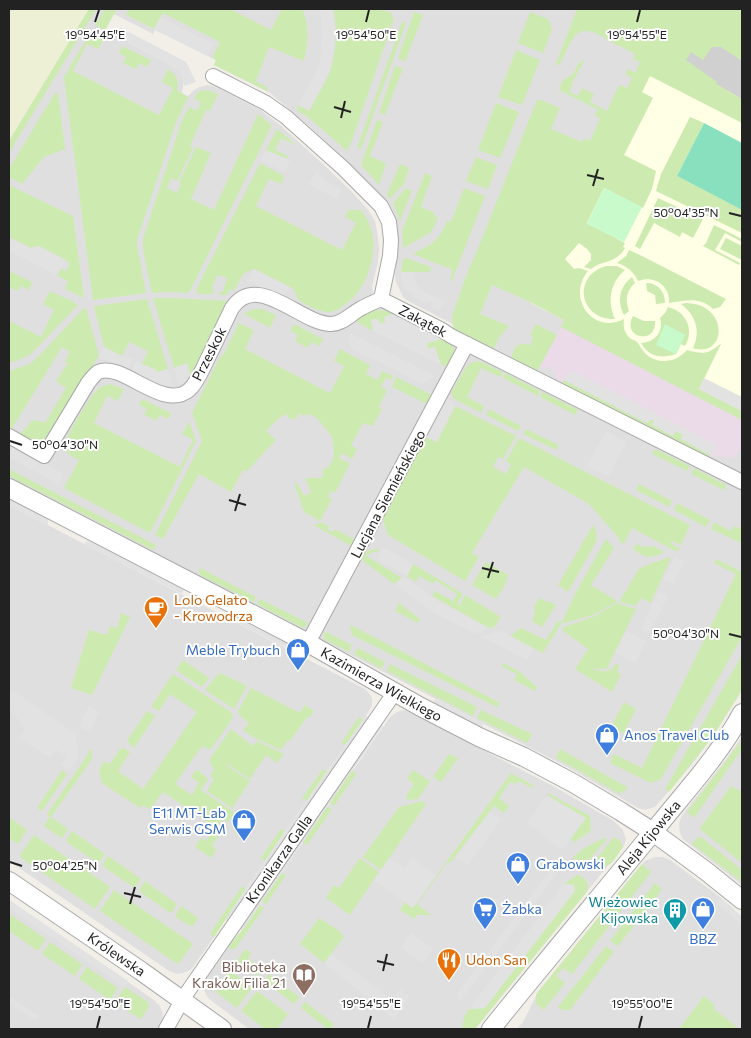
<svg xmlns="http://www.w3.org/2000/svg" width="751" height="1038" viewBox="0 0 751 1038" font-family="Commissioner,sans-serif">
  <rect width="100%" height="100%" fill="#f2efe9"/>
  <g fill="#e0dfdf">
    <path d="M89,9h648l5,3v465l-288,-147 -1,-6 -45,-23 -5,-4 -7,-15 -1,-7 2,-27 -14,-49 -42,-43 -32,-30 -39,-33 -56,-28 2,-5 -61,-30 -2,4 -39,-20 -9,16 73,39 4,4 2,7 -2,13 6,3 6,-6 6,-3 7,-2 6,1 46,23 21,16 44,40 27,26 17,19 7,11 3,16 1,13 -1,12 -6,24 1,9 5,8 9,8 8,2 347,174v203l-29,46 -20,27 -38,44 -10,3 -7,-2 -65,-38 -564,-292v-337z"/>
    <path d="M9,505l356,184 3,3 4,6v6l-1,4 -123,177 -34,52 -21,30 -3,3 -7,3 -6,1 -8,-3 -160,-110z"/>
    <path d="M404,710l3,1 146,75 61,35 9,9 3,9 -2,7 -149,183h-226l-41,-31 -4,-8 -1,-4 3,-7 26,-37 11,-13 147,-212 7,-5z"/>
    <path d="M742,737v148l-59,-46 -3,-6 -1,-9 2,-7 5,-7 38,-48z"/>
    <path d="M655,857h8l7,3 50,37 22,20v112h-225l6,-7 15,-30 99,-122 8,-9z"/>
    <path d="M9,900l145,100 6,6 3,8 -1,9 -3,6h-150z"/>
  </g>
  <path fill="#ebdbe8" d="M565,320l177,91v32l-5,11 -5,5 -3,-2 -12,-1 -3,2 -159,-80 1,-4 -8,-8 -4,2 -4,-2z"/>
  <path fill="#ffffe5" d="M651,47l91,52v312l-211,-108z"/>
  <path fill="#d0d0d0" d="M737,9l5,3v87l-91,-52z"/>
  <path fill="#eef0d5" d="M9,9h80l-80,132z"/>
  <g fill="#cdebb0">
    <path d="M89,9h7l-87,144v-12z"/>
    <path d="M105,9h12l-12,21 -10,-5z"/>
    <path d="M129,9h101l41,21 11,-21h20c8,15 6,35 2,52l-35,-14 -13,34 12,7 -1,3 -53,-26 2,-5 -4,-2 8,-16 -57,-29 -9,16 -28,-14z"/>
    <path d="M333,9h46l13,4 -1,3 3,2 -44,128h-1l-2,5 -39,-34 -10,-6 -1,-3 1,-3 11,6c7,-13 15,-26 21,-39 6,-16 8,-47 3,-63z"/>
    <path d="M577,9h160l5,3v49l-21,-14h-9l-9,13 -12,-8 -5,8 31,22 -1,2 26,15v24l-92,-47 -8,16 11,6 -29,57 32,16 -4,18 -9,19 -39,-20 -17,35 38,20 -2,4 2,1c-9,16 -21,11 -34,21l-7,-2 7,-7v-6l-4,-5 -8,-6 -14,16 9,10 5,-1 9,3c-22,27 5,64 36,48 -1,7 0,14 6,19 2,2 5,2 7,4 3,4 5,8 10,13 12,10 30,7 40,-5 15,4 21,5 33,-6h1l-22,45 43,22v9l-181,-93 3,-7 -40,-21 -32,-14 -12,29 29,12 -9,10 -8,16 -36,-20c-4,-6 -5,-13 -3,-19l15,-42 9,-20 60,-151h4l19,8 -9,21 31,13 2,-4 6,3 10,-22 -5,-4 2,-5 2,1v-1l-40,-20 3,-9 12,-8 4,-9 7,-5 -13,24 1,1 -4,8 9,4 4,-8 12,6 -4,8 17,9 12,-26 8,3 5,-10 -7,-4 3,-5 7,4 5,-11 -7,-3 2,-5 -17,-9v1c-12,-6 -32,-25 -44,-9 -5,7 -9,17 -13,25l-1,2 -5,2z"/>
    <path d="M414,12l9,3 -18,47 -7,-4z"/>
    <path d="M530,12l18,7 4,10 -9,24 -25,-10z"/>
    <path d="M402,22l4,1 -45,126 -4,-1z"/>
    <path d="M92,30l13,7 -7,12 -11,-5 -14,27 86,44 14,-27 -11,-6 6,-13c9,6 11,12 9,21l11,7 -12,25 -39,118v6l9,47 -53,7 -29,-223z"/>
    <path d="M122,46l29,14 -4,7 -8,-4 -3,6 -13,-6 3,-6 -7,-4z"/>
    <path d="M516,50l24,10 -18,45 -24,-8z"/>
    <path d="M395,66l8,2 -18,47 -6,-2z"/>
    <path d="M204,90l7,1 7,3 -8,17 -4,-1 -16,36 3,2 -16,33 -6,-3 -4,10 10,5 4,-10 -2,-1 17,-35 15,6 -20,46 23,11 44,-96 14,11 -82,166 -4,2 -16,-1 -18,1 -9,-43v-11l39,-119 7,-13 8,4 4,-9 -7,-3 3,-6z"/>
    <path d="M55,93l3,1 7,55 -21,8 -22,27 -13,-7v-8z"/>
    <path d="M496,103l23,9 -19,46 -22,-8z"/>
    <path d="M690,117l14,6 -27,53 65,34v23l-86,-42 5,-17z"/>
    <path d="M377,120l6,2 -13,34 16,7 -7,22 -18,-20z"/>
    <path d="M277,129l17,14 -1,1 -12,-6 -6,12 13,6 -3,3 -19,-9z"/>
    <path d="M476,157l21,8 -9,24 -22,-8z"/>
    <path d="M260,163l24,13 -3,8 -12,-5 -13,27 86,44 14,-27 -11,-6 4,-8 2,1h10c3,4 6,8 8,13 11,25 0,64 -22,80 -6,5 -13,10 -21,9 -10,-1 -20,-8 -28,-12l-4,-11 -40,-20 -11,5 -9,17 -4,-2 -3,6h-8l1,-4 3,1 4,-14 -10,-3 -5,13 2,2 -1,4h-15l-2,-4z"/>
    <path d="M400,164l9,4 -5,16 -14,15 -3,-5z"/>
    <path d="M425,173l7,3 -11,31 14,6 -1,3 4,1 -4,10 -4,6 -27,15 -1,-17z"/>
    <path d="M9,185l64,31 11,82 -19,-9 3,-8 -11,-6 4,-6 5,2 4,-8 -31,-17 -8,2 -22,-11z"/>
    <path d="M406,188l6,3 -12,30 -7,-18z"/>
    <path d="M464,188l21,8 -33,85 -2,-1 3,-10 -40,-16c19,-11 25,-11 34,-33l4,1z"/>
    <path d="M658,198l45,21 -10,19 -11,-6 -2,5 -26,-14 -14,26 -5,-3z"/>
    <path d="M714,225l28,14v3l-17,-9 -10,17 25,13 -1,2 -36,-19 3,-3z"/>
    <path d="M726,238l16,8v14l-22,-11z"/>
    <path d="M629,250l13,6 84,43 -6,8 -7,2c-14,-13 -28,-8 -44,-6 1,-18 -15,-28 -31,-22 -4,-9 -11,-15 -21,-18l9,-7z"/>
    <path d="M406,258l25,9 -1,5h-29l2,-13z"/>
    <path d="M606,266h11l8,4c-15,13 -18,31 -10,49h-1c-35,0 -42,-43 -8,-53z"/>
    <path d="M9,271l23,11 -3,8 -8,-4 -3,5 -9,-4z"/>
    <path d="M632,277l3,6c-9,8 -10,17 -6,28l-5,4c-7,-14 -5,-28 8,-38z"/>
    <path d="M646,283c12,0 19,8 19,20l-9,1 -1,-9 -8,-4z"/>
    <path d="M50,291l24,11v1l4,2 -47,49 -10,5 -12,4v-42l32,16 13,-27 -11,-6z"/>
    <path d="M153,298h19l58,3 -36,72 -3,4 -4,-13 -13,4z"/>
    <path d="M147,299l21,70 -9,3 3,11 -11,-3 7,-7 -16,-9 6,-13 -19,-9 -7,14 -18,-9 -10,-41z"/>
    <path d="M686,303c44,1 41,56 7,45 8,-16 3,-33 -12,-44z"/>
    <path d="M668,307c18,4 27,23 17,39l-4,-2 -5,10c-15,5 -27,3 -35,-11 14,-1 23,-11 19,-25l5,-5z"/>
    <path d="M84,308l2,1 13,46 -1,2 -53,85c-9,5 -18,-3 -26,-7l13,-14 3,-1 10,3 21,-35 -10,-7 12,-18 -3,-2 5,-9 -8,-5 -51,83 -2,-1v-58l21,-7 10,-9z"/>
    <path d="M256,309h6l14,6 -6,13 -26,-14 5,-3z"/>
    <path d="M377,310l10,1 8,2 -10,9 -6,2 -1,-5 -6,1 1,11 -13,-7 -4,-5 14,-8z"/>
    <path d="M633,316l11,5h11c2,24 -34,18 -22,-5z"/>
    <path d="M239,323l15,7 -9,19 85,44 14,-27 -10,-5 6,-12 30,16 -4,9 12,6 4,-9 11,5 -2,4 -5,-2 -5,9 6,3 -8,17 3,2 -9,17 -10,-3 -12,22 6,4 -5,10 -10,-6 -3,5 11,5 -15,30 -4,-2 -3,6 4,2 -12,22 -16,-9 -10,-29h3l7,13 7,-4 -6,-14h17l1,-9 6,-2 4,-8 1,-8 -2,-14 -15,-19 -8,-4 -5,2 -5,-3 -2,5 -7,1 -4,-5 -8,5 -12,12 10,9 -29,31 -4,-1 -12,22 -32,-18 -36,65 -8,-4 47,-94 -10,-28 28,-56h2z"/>
    <path d="M294,324l29,15 -4,7 -8,-4 -3,6 -13,-7 3,-6 -8,-4z"/>
    <path d="M536,324l21,11 -17,31 -5,7 -24,-12c2,-13 5,-20 19,-16l3,-7 -3,-4z"/>
    <path d="M445,338c12,8 10,15 6,28l-10,-1 -6,-18 -7,2 -1,-6z"/>
    <path d="M479,361l24,11 -3,5 -19,-9 -14,29 17,9 -3,7 -27,-14 -3,-6 15,-26c4,-4 7,-5 13,-6z"/>
    <path d="M505,373l35,18 -2,5 -35,-18z"/>
    <path d="M396,377l36,18 -5,9 -35,-17z"/>
    <path d="M564,380l83,43 4,-4 22,17 3,-5 7,4 -2,4 29,16 -2,4 -147,-73z"/>
    <path d="M110,384l14,5 -6,12 -11,-5 -13,27 86,44 13,-27 -11,-6 7,-13 7,20 -46,92 -86,-45 15,-28c-6,-3 -13,-6 -14,-13 -1,-10 23,-46 30,-55l5,-5z"/>
    <path d="M543,392l35,18 -3,5 -35,-18z"/>
    <path d="M142,399l29,14 -3,6 -8,-4 -3,6 -13,-6 3,-6 -8,-4z"/>
    <path d="M455,406l61,30 -13,23 -5,-2 -5,10 13,7 5,-9 -5,-4 13,-23 171,87 -9,20 -9,-4 -1,3 9,4 -1,2 -4,1 -43,-23 -8,16 -5,-3v-3l-30,-34 -65,-37 -52,86 7,4 -14,24 -77,-46 -6,-18 43,-81 12,6z"/>
    <path d="M489,409l32,17 -3,5 -32,-16z"/>
    <path d="M526,429l33,16 -3,5 -33,-16z"/>
    <path d="M655,449l35,17 -3,5 -35,-17z"/>
    <path d="M694,468l32,17 -2,5 -33,-16z"/>
    <path d="M9,469l147,76 -3,5 -144,-74z"/>
    <path d="M639,484l33,17 -3,6 -33,-17z"/>
    <path d="M677,503l33,17 -4,7 -32,-17z"/>
    <path d="M714,522l17,9 3,-5 5,3 3,-6v19l-1,1 -30,-14z"/>
    <path d="M322,523l7,3 -1,4 5,2 2,-3 20,11 -4,6 -37,-21 1,-1z"/>
    <path d="M593,525c4,6 4,11 3,17l-28,50 -10,-7z"/>
    <path d="M606,539l8,9 -23,37 26,16 -1,1 -23,13 -28,8 -3,-1 -19,31 -33,-17 11,-8 25,12 12,-19 4,1 13,-28z"/>
    <path d="M636,544l8,3 9,-1 12,6c-16,7 -18,7 -32,-3z"/>
    <path d="M376,549l5,1 -16,5 37,23 -8,6 -31,-23 -1,-5 4,-5z"/>
    <path d="M671,557l-20,46 -10,-5 -5,8 -17,-4 20,-33 10,-5z"/>
    <path d="M716,559l26,13v65l-81,142 -10,4 -41,-20 4,-9 28,14 94,-194 -22,-11z"/>
    <path d="M486,562l22,13 -3,10 -9,14 -24,-14z"/>
    <path d="M413,564l50,30 -6,10 3,1 5,-10 36,22 -7,10 -5,1 -57,-32 3,-5 18,10 4,-7 -22,-14 -2,4 -14,-8 -3,6 -9,-6z"/>
    <path d="M200,568l56,29 -2,5 -54,-27 -1,-5z"/>
    <path d="M539,598l8,4 1,-1 8,4 -14,22 -10,-6 3,-10 -1,-4z"/>
    <path d="M260,599l48,24 -1,2 -4,3 -46,-24z"/>
    <path d="M399,603l21,16 -2,4 -23,-12z"/>
    <path d="M616,603l20,6 -28,57 2,2 -8,1 -8,-1v2c11,1 16,4 22,-7l3,2 -2,7 4,2 -9,18 -37,-23 13,-20 -26,-19 2,-3 31,-11z"/>
    <path d="M121,613l9,4 -38,78 -21,-7 18,-58 18,5 3,-9 7,2z"/>
    <path d="M351,625l149,78 -3,4 -145,-72 -2,-8z"/>
    <path d="M324,631l28,14 -3,7 -25,-13z"/>
    <path d="M358,648l27,14 -3,7 -28,-15z"/>
    <path d="M742,655v35l-29,46 -44,56 -4,-3z"/>
    <path d="M183,660l26,18 -7,9 -26,-17z"/>
    <path d="M503,663l17,9 17,15 -2,4 -21,-11 3,-6 -16,-8z"/>
    <path d="M390,664l87,43 -4,9 -86,-45z"/>
    <path d="M220,673l27,13 -13,23 -29,-19 7,-9z"/>
    <path d="M173,674l58,38 2,5 -8,13 -15,20 -8,-4 -27,38 17,11 7,-12 -8,-6 6,-8 11,10 -7,11 34,23 -7,9 -5,-3 -7,12 -9,-5 2,-3 -46,-31 -13,17 -8,-4 -2,3 -38,-25 -3,-13 5,-9 6,3 10,-15 3,-1 7,4 -12,19 25,18 54,-77 -27,-18 -11,17 -7,-4v-2z"/>
    <path d="M251,688l49,25 5,-8 9,6 -5,7 -2,-1 -17,24 -2,-1 -7,10 -28,-13 -10,-7 6,-7 -10,-8 -1,-4z"/>
    <path d="M624,702l12,7 -12,24 -13,-6z"/>
    <path d="M481,710l51,24 -5,9 -50,-25z"/>
    <path d="M147,711h1l7,5 -21,32 -7,-7z"/>
    <path d="M359,717l4,3 -18,25 -4,-2z"/>
    <path d="M231,729l22,17 4,-5 27,13 -7,9 -11,-8 -16,24 -23,-15 -1,1 24,16 -18,27 -25,-17 7,-12 -4,-3 4,-6 -5,-10z"/>
    <path d="M742,740v9l-48,69 -7,-6z"/>
    <path d="M560,749l67,38 -2,4 -4,1 -1,2 -64,-36z"/>
    <path d="M89,750h3v9l-41,58 17,12 -5,8h-3l-16,-11 6,-9 -3,-3 42,-61z"/>
    <path d="M449,754l9,4 -17,24 -8,-5z"/>
    <path d="M323,769l4,2 -20,30 -5,-3z"/>
    <path d="M62,770l5,4 -25,37 -5,-3z"/>
    <path d="M352,770l4,4 -22,32 -4,-3z"/>
    <path d="M413,770l17,11 -12,18 -11,1 -1,-4 8,-12 -7,-5z"/>
    <path d="M511,773l23,13 -1,2 -15,-7 -2,3 -6,-2 -11,16 10,8 -5,7 -10,-7 -44,57 -2,-1 -31,42 14,11h-14l-3,4 -14,-9 5,-8 8,6z"/>
    <path d="M731,786l11,6v71l-41,-33 -1,-2z"/>
    <path d="M548,793l42,23 1,15 -17,11 -2,-3 -2,2 -2,-1 -21,-45z"/>
    <path d="M422,801l4,3 -45,66 -18,-13 36,-50z"/>
    <path d="M327,807l5,2 -25,36 -4,-3z"/>
    <path d="M9,817l18,13 -9,14 -9,-6z"/>
    <path d="M281,829l4,2 -20,30 -4,-3z"/>
    <path d="M72,831l33,23 -5,7 -4,1 -29,-20v-3z"/>
    <path d="M211,832l8,4 -7,9 4,5 -5,8 -16,-11 6,-9 5,3z"/>
    <path d="M34,835l76,52 -15,22 -74,-51 -1,-3z"/>
    <path d="M614,837l6,4 3,6c-10,14 -13,25 -32,18z"/>
    <path d="M701,837l41,33v12l-50,-38 5,-6z"/>
    <path d="M604,838h1l1,2 -18,21 -4,1 -12,-4 12,-10z"/>
    <path d="M108,856l33,23 -5,7 -3,1 -29,-20 -1,-3z"/>
    <path d="M360,858l19,14 -29,43 -24,-17 8,-13 5,3z"/>
    <path d="M642,864l9,8 -79,102 -9,-6 -7,8 9,7 -21,27 -8,-6v-9l2,-3z"/>
    <path d="M282,873l4,2 -20,29 -4,-3z"/>
    <path d="M577,875c10,2 13,9 9,18l-111,136h-13c1,-8 2,-14 7,-20l16,-1 89,-123 -10,-1z"/>
    <path d="M145,881l32,23 -5,8h-3l-29,-20v-3z"/>
    <path d="M655,883l7,6 -44,57 -8,-5z"/>
    <path d="M242,886l4,3 -32,48 -3,-2v-3z"/>
    <path d="M114,890l79,54 -14,19h-3l-76,-52z"/>
    <path d="M260,905l4,3 -29,41h-4l-3,-2 15,-18z"/>
    <path d="M181,906l17,12 -5,8h-3l-13,-8 -1,-4z"/>
    <path d="M9,914l37,25 -8,12 -29,-20z"/>
    <path d="M319,918l19,12 6,7 -20,26 -24,-19z"/>
    <path d="M50,942l32,22 -7,12 -33,-22z"/>
    <path d="M606,946l8,6 -44,58h-8l-4,-3z"/>
    <path d="M245,949l6,4 -3,5 14,11 -5,7 -18,-14 -1,-3z"/>
    <path d="M87,967l31,21 -8,12 -31,-21z"/>
    <path d="M229,970l23,18 -15,20 -21,-16 -1,-3z"/>
    <path d="M269,974l30,23 -5,7 -30,-23z"/>
    <path d="M125,987l23,15 1,5 -8,12 -27,-16z"/>
    <path d="M257,991l31,23 -11,15h-12l-24,-18z"/>
    <path d="M704,996l11,9 -2,3 26,21h-60z"/>
    <path d="M305,1002l29,22 -3,5h-3l-27,-21z"/>
  </g>
  <g fill="#c8facc">
    <path d="M604,188l38,19 -18,35 -37,-18z"/>
    <path d="M665,324l20,11 -9,19 -20,-9z"/>
  </g>
  <path fill="#88e0be" d="M704,123l38,20v67l-65,-34z"/>
  <g fill="#e2e2e2">
    <path d="M319,9h14l2,16v17l-5,29 -21,40 -11,-6 17,-31 5,-12 2,-27 -1,-18z"/>
    <path d="M160,17l53,27 -6,12 -53,-27z"/>
    <path d="M121,28l65,34 10,20 -12,4v-6l-2,-7 -4,-4 -66,-35z"/>
    <path d="M266,150l24,10 -5,12 -24,-12z"/>
    <path d="M319,168v6l7,7 16,8 -5,10 -29,-15z"/>
    <path d="M12,239l19,9 8,-2 27,14 -9,15 -48,-24v-8z"/>
    <path d="M254,269l36,18 -6,12 -36,-18z"/>
    <path d="M401,272h14l1,11 4,7 24,11 -4,11 -8,-4 1,-3 -1,-3 -4,-1 -1,3 -13,-7v-4l-2,2 -5,-5 -1,1 -4,-7z"/>
    <path d="M395,313l50,25 -18,5 1,6 7,-2 6,18 -68,-34 -2,-11 7,-1 2,5 5,-2 -1,-5z"/>
    <path d="M350,333l85,43 -12,8 -73,-36z"/>
    <path d="M104,347l18,9 11,3 -6,12 -29,-14z"/>
    <path d="M136,361l10,5 1,-1 5,4 1,-1 5,4 10,-3 5,17h-15l-27,-13z"/>
    <path d="M187,363l4,14 -12,8 -5,-17z"/>
    <path d="M570,370l147,75 -5,11 -31,-17 2,-4 -7,-4 -3,5 -21,-11 2,-4 -3,-2 -4,4 -83,-43z"/>
    <path d="M704,378l38,19v14l-43,-22z"/>
    <path d="M446,397l9,9 -18,36 -13,-6z"/>
    <path d="M606,431l20,11 -17,35 -22,-11z"/>
    <path d="M13,447l51,27 -5,10 -50,-26v-5z"/>
    <path d="M9,499l39,20v6l-39,-20z"/>
    <path d="M88,540l96,49 -2,5 -98,-50z"/>
    <path d="M383,547l30,17 -6,12 -30,-17z"/>
    <path d="M675,557l10,4 -12,23 -9,-4z"/>
    <path d="M404,577l36,25 49,26 -13,6 -42,-21 -40,-29z"/>
    <path d="M658,592l10,4 -19,38 -8,-5z"/>
    <path d="M234,615l59,31 -2,4 -59,-30z"/>
    <path d="M499,630l34,18 -6,12 -45,-23z"/>
    <path d="M626,631l20,10 -11,22 -20,-11z"/>
    <path d="M11,690l6,2v3l6,1v3l4,1 1,3 6,1 1,3 6,1v3l6,2v2l6,1v3l6,2v3l6,1v3l6,1v3l6,1 -1,4 2,20 -9,14 -8,-6 5,-8 -10,-7 -6,8 -31,-20 6,-9 -16,-21z"/>
    <path d="M435,699l49,25 -3,5 -48,-26z"/>
    <path d="M89,706l10,6 -9,20 -11,-5z"/>
    <path d="M366,715l4,5 -140,203 -5,-3 23,-35z"/>
    <path d="M377,724l6,2 -140,203 -1,1 -5,-3z"/>
    <path d="M547,795l39,23 -19,26 -6,5 -4,-2 -30,-25z"/>
    <path d="M490,811l11,9 -33,45 -12,-8z"/>
    <path d="M389,858l16,10 7,-10 24,17 -23,33 -39,-28z"/>
    <path d="M556,863l8,1 -104,137 -3,-8z"/>
    <path d="M564,884l10,1 1,6 -90,117 -16,1z"/>
    <path d="M720,897l22,20v8l-26,-22z"/>
    <path d="M9,900l119,81 -4,6 -115,-79z"/>
    <path d="M411,933l22,16 -11,14 -21,-16z"/>
    <path d="M331,954l61,45 8,-10 10,8 -16,22 -70,-56z"/>
    <path d="M11,997l28,19 -3,4 -6,-2 -21,-15z"/>
  </g>
  <g fill="none" stroke-linecap="round" stroke-linejoin="round">
    <g stroke="#a9a9a9" stroke-width="16">
      <g id="minor">
        <path d="M213,76l53,27 20,14 57,51 38,38 8,16 2,18 -1,16 -9,43"/>
        <path d="M381,299l61,31 9,6 291,146"/>
        <path d="M9,436l35,20 44,-73c3,-4 6,-8 10,-11 24,-11 65,40 91,18 8,-7 13,-20 18,-30 8,-17 17,-35 25,-52 25,-37 68,15 98,16 11,1 21,-10 30,-15 7,-4 14,-7 21,-10"/>
        <path d="M308,643l159,-299"/>
        <path d="M166,1029l18,-32 211,-305"/>
      </g>
    </g>
    <g stroke="#a9a9a9" stroke-width="20">
      <g id="tertiary">
        <path id="s1" d="M9,488l299,155 111,63 60,31 45,20 49,26 47,28 33,21 53,39 36,29"/>
        <path id="s2" d="M9,881l132,90 81,58"/>
        <path id="s3" d="M491,1029c53,-66 108,-131 162,-197 31,-39 66,-76 89,-119"/>
      </g>
    </g>
    <use href="#minor" stroke="#fff" stroke-width="14"/>
    <use href="#tertiary" stroke="#fff" stroke-width="18"/>
  </g>
  <path fill="none" stroke="#222" stroke-width="2" d="M95,22l4,-12M366,22l3,-12M637,22l3,-12M334,107l17,5M341,118l4,-17M587,175l17,4M593,186l5,-17M729,213l12,3M10,441l12,4M229,500l17,5M235,511l5,-17M482,568l17,4M488,578l5,-16M729,634l12,3M10,862l12,4M124,893l17,4M130,904l5,-17M377,961l17,4M383,971l4,-17M97,1028l3,-12M368,1028l3,-12M639,1028l3,-12"/>
  <defs>
    <g id="cafe-pin" transform="scale(1.25)"><path d="M0 17L-7.5 6A9.5 9.5 0 1 1 7.5 6Z" fill="#e8710a" stroke="#fff"/><path d="M-5.5-4.5H6V0H3Q3 3.5 0 3.5H-2.5Q-5.5 3.5-5.5 0ZM3-3.2v2h1.7v-2ZM-6 4.5H4V6H-6Z" fill="#fff"/></g>
    <g id="shop-pin" transform="scale(1.25)"><path d="M0 17L-7.5 6A9.5 9.5 0 1 1 7.5 6Z" fill="#3f7fe0" stroke="#fff"/><path d="M-5-2.5h2.3a2.7 3.5 0 0 1 5.4 0H5L5.5 6h-11ZM-1.5-2.5h3a1.5 2.3 0 0 0-3 0Z" fill="#fff"/></g>
    <g id="supermarket-pin" transform="scale(1.25)"><path d="M0 17L-7.5 6A9.5 9.5 0 1 1 7.5 6Z" fill="#3f7fe0" stroke="#fff"/><path d="M-6-5.5h2.5l.6 2H6L4.5 2H-2.5L-4.4-4H-6ZM-1.5 3.2a1.3 1.3 0 1 0 .1 0ZM3 3.2a1.3 1.3 0 1 0 .1 0Z" fill="#fff"/></g>
    <g id="building-pin" transform="scale(1.25)"><path d="M0 17L-7.5 6A9.5 9.5 0 1 1 7.5 6Z" fill="#0f9aa8" stroke="#fff"/><path d="M-4-6H4V6H1V3H-1V6H-4ZM-2.5-4.3h1.7v1.8h-1.7ZM.8-4.3h1.7v1.8H.8ZM-2.5-1h1.7V.8h-1.7ZM.8-1h1.7V.8H.8Z" fill="#fff"/></g>
    <g id="restaurant-pin" transform="scale(1.25)"><path d="M0 17L-7.5 6A9.5 9.5 0 1 1 7.5 6Z" fill="#e8710a" stroke="#fff"/><path d="M-5-6h1v4h1v-4h1v4h1v-4h1v5L-1.5 .5V6h-2V.5L-5-1ZM5-6V6H3V1.5H1.5Q1.5-4 5-6Z" fill="#fff"/></g>
    <g id="library-pin" transform="scale(1.25)"><path d="M0 17L-7.5 6A9.5 9.5 0 1 1 7.5 6Z" fill="#8d6e63" stroke="#fff"/><path d="M-6-4Q-3-5.5-.7-3.5V5Q-3 3-6 4ZM6-4Q3-5.5 .7-3.5V5Q3 3 6 4Z" fill="#fff"/></g>
  </defs>
  <g fill-rule="evenodd">
    <use href="#cafe-pin" x="156" y="608"/>
    <use href="#shop-pin" x="298" y="650"/>
    <use href="#shop-pin" x="607" y="735"/>
    <use href="#shop-pin" x="244" y="821"/>
    <use href="#shop-pin" x="518" y="864"/>
    <use href="#supermarket-pin" x="485" y="909"/>
    <use href="#shop-pin" x="703" y="909"/>
    <use href="#building-pin" x="675" y="910"/>
    <use href="#restaurant-pin" x="449" y="960"/>
    <use href="#library-pin" x="304" y="975"/>
  </g>
  <g text-anchor="middle" stroke-width="4" stroke-linejoin="round" paint-order="stroke">
    <g font-size="14" fill="#222" stroke="#fff">
      <text transform="translate(423 321) rotate(28)" y="5">Zakątek</text>
      <text transform="translate(209 354) rotate(-63)" y="5">Przeskok</text>
      <text transform="translate(388 494) rotate(-62)" y="5">Lucjana Siemieńskiego</text>
      <text dy="5" stroke="none"><textPath href="#s1" startOffset="421">Kazimierza Wielkiego</textPath></text>
      <text dy="5" stroke="none"><textPath href="#s3" startOffset="248">Aleja Kijowska</textPath></text>
      <text transform="translate(279 859) rotate(-55)" y="5">Kronikarza Galla</text>
      <text dy="5" stroke="none"><textPath href="#s2" startOffset="130">Królewska</textPath></text>
    </g>
    <g font-size="14" fill="#c56008" stroke="#fff" text-anchor="start">
      <text x="174" y="605">Lolo Gelato<tspan x="174" dy="16">- Krowodrza</tspan></text>
      <text x="466" y="965">Udon San</text>
    </g>
    <g font-size="14" fill="#366cbe" stroke="#fff" text-anchor="start">
      <text x="280" y="655" text-anchor="end">Meble Trybuch</text>
      <text x="624" y="740">Anos Travel Club</text>
      <text x="226" y="818" text-anchor="end">E11 MT-Lab<tspan x="226" dy="16">Serwis GSM</tspan></text>
      <text x="536" y="869">Grabowski</text>
      <text x="502" y="914">Żabka</text>
      <text x="703" y="944" text-anchor="middle">BBZ</text>
    </g>
    <g font-size="14" fill="#0d838f" stroke="#fff" text-anchor="end">
      <text x="658" y="907">Wieżowiec<tspan x="658" dy="16">Kijowska</tspan></text>
    </g>
    <g font-size="14" fill="#785e54" stroke="#fff" text-anchor="end">
      <text x="286" y="972">Biblioteka<tspan x="286" dy="16">Kraków Filia 21</tspan></text>
    </g>
  </g>
  <g font-size="12" text-anchor="middle" fill="#222" stroke="#fff" stroke-width="4" stroke-linejoin="round" paint-order="stroke">
    <text x="366" y="39">19°54'50"E</text>
    <text x="637" y="39">19°54'55"E</text>
    <text x="95" y="39">19°54'45"E</text>
    <text x="686" y="217">50°04'35"N</text>
    <text x="65" y="449">50°04'30"N</text>
    <text x="686" y="638">50°04'30"N</text>
    <text x="65" y="870">50°04'25"N</text>
    <text x="100" y="1008">19°54'50"E</text>
    <text x="371" y="1008">19°54'55"E</text>
    <text x="642" y="1008">19°55'00"E</text>
  </g>
  <rect width="751" height="1038" fill="none" stroke="#222222" stroke-width="20"/>
</svg>
